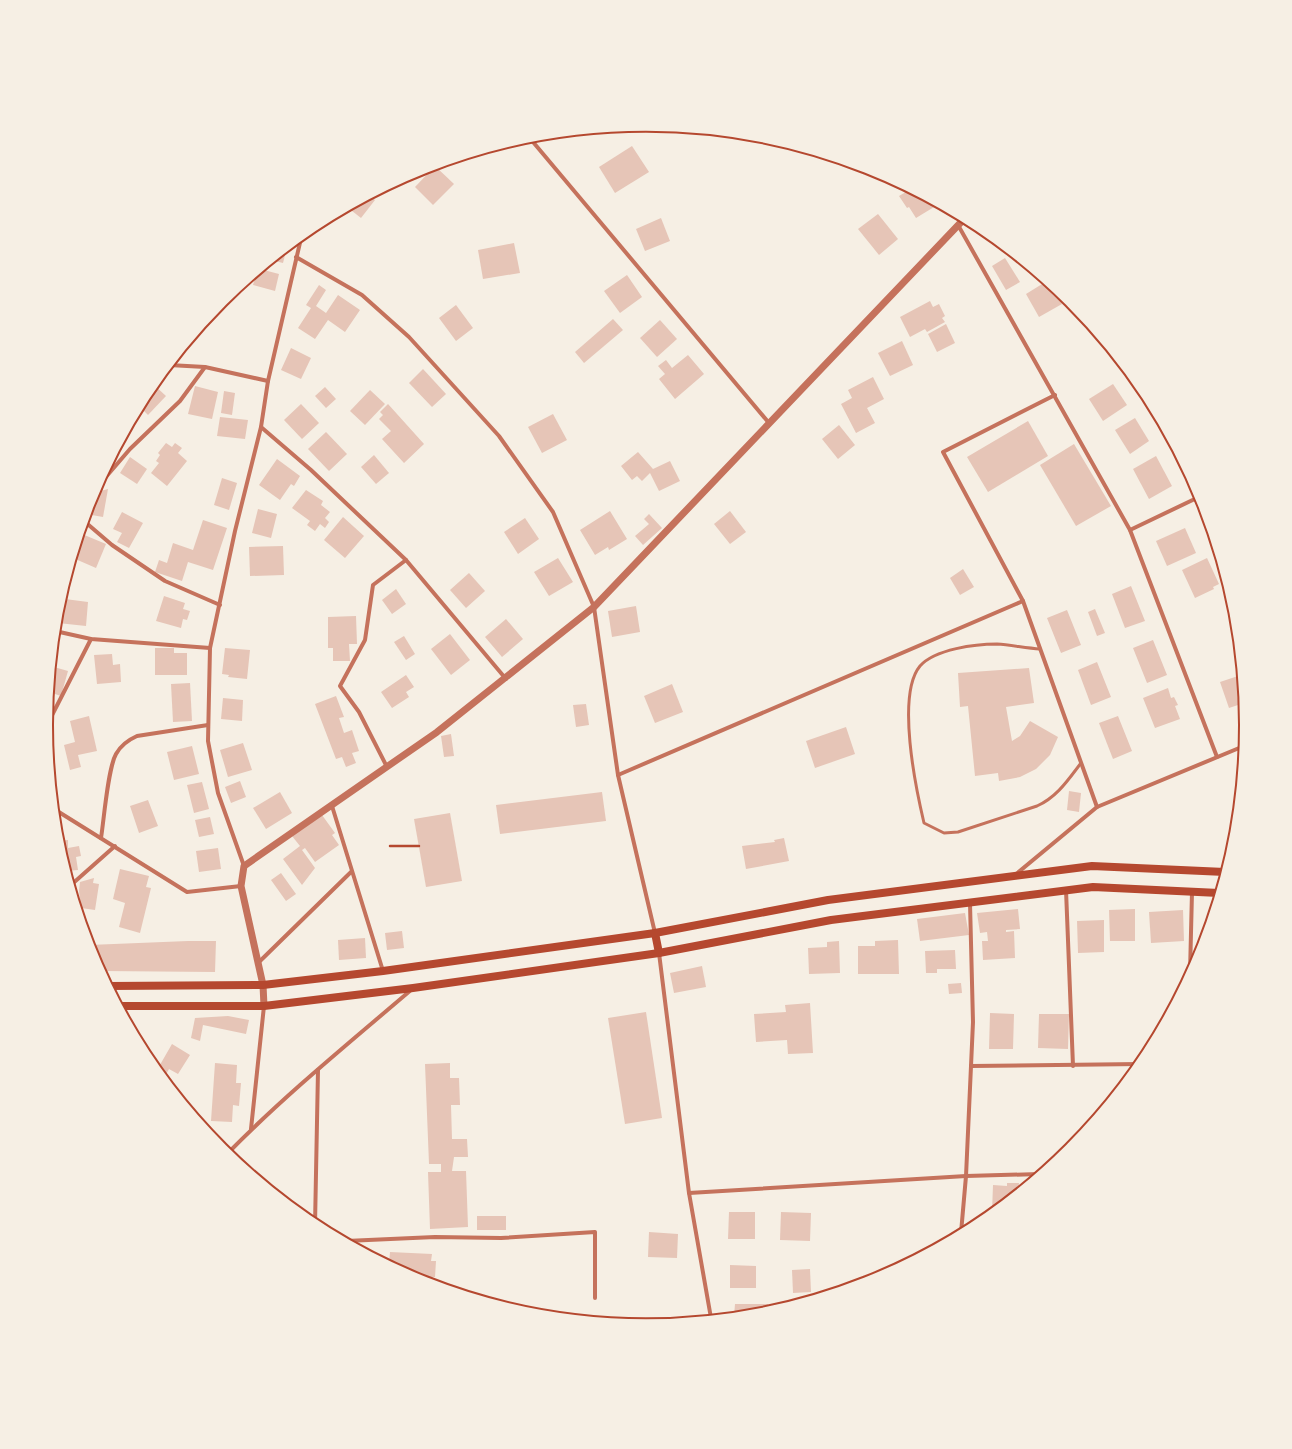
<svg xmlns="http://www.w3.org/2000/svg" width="1292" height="1449" viewBox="0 0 1292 1449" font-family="'Public Sans',sans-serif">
  <rect width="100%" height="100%" fill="#f6efe4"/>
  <g fill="#e6c5b7">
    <path d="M632,146l17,26 -34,21 -16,-26z"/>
    <path d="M435,166l19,18 -21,21 -18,-18z"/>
    <path d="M911,189l16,9 12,6 -23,14 -7,-11 -2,1 -8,-12z"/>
    <path d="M369,195l6,5 -14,18 -14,-11z"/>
    <path d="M878,214l20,25 -19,16 -21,-26z"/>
    <path d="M661,218l9,23 -25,10 -9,-22z"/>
    <path d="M996,239l12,10 -6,3z"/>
    <path d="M514,243l6,30 -37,6 -5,-29z"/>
    <path d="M287,247l-4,16 -12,-3 1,-1z"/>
    <path d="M1005,258l15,24 -14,8 -14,-24z"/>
    <path d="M260,269l19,5 -4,17 -22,-6 4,-14z"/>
    <path d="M627,275l15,22 -22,16 -16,-22z"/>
    <path d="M1047,281l4,4 11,19 -23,13 -13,-23z"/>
    <path d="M319,285l7,5 -10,16 10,7 12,-18 22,15 -15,22 -17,-12 -13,19 -17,-11 13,-20 -5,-3z"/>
    <path d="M930,301l3,6 6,-3 6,12 -3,2 3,4 -18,10 -2,-3 -15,8 -10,-20z"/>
    <path d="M456,305l17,23 -17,13 -17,-23z"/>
    <path d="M613,319l10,11 -39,33 -9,-11z"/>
    <path d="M660,320l17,19 -20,18 -17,-19z"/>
    <path d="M946,324l9,19 -18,9 -9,-18z"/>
    <path d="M902,341l11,24 -23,11 -12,-23z"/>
    <path d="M291,348l20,10 -10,21 -20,-9z"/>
    <path d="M688,355l16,19 -29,25 -16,-20 6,-5 -7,-8 8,-6 6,8z"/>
    <path d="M423,369l23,25 -14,13 -23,-24z"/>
    <path d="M873,377l11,22 -17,9 8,15 -19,10 -15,-29 11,-6 -4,-8z"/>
    <path d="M153,384l13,12 -18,19 -9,-9z"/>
    <path d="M1113,384l14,21 -24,16 -14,-22z"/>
    <path d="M195,386l23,6 -6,27 -24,-5z"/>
    <path d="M325,387l11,12 -10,9 -11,-12z"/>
    <path d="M370,390l15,14 -20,21 -15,-14z"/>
    <path d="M224,391l11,2 -3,22 -11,-2z"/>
    <path d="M1146,393l22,42 -4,2 -23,-42z"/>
    <path d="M301,404l18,19 -17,16 -18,-19z"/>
    <path d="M388,404l36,40 -20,19 -22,-24 9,-8 -12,-12 4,-4 -3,-3z"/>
    <path d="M553,414l14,26 -25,13 -14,-26z"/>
    <path d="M220,417l28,3 -3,19 -28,-3z"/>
    <path d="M1135,418l14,23 -19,13 -15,-24z"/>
    <path d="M1028,421l20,35 -60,36 -21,-35z"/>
    <path d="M839,425l16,20 -17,14 -16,-20z"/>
    <path d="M326,432l21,22 -18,17 -21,-22z"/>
    <path d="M166,443l6,4 3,-4 7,5 -4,5 9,8 -20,25 -16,-13 8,-10 -3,-2 4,-6 -2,-2z"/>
    <path d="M1074,444l37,62 -35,20 -36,-61z"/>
    <path d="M638,452l15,17 17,-8 10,20 -21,10 -9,-18 -8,8 -5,-5 -5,4 -11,-14z"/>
    <path d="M1177,452l14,25 -2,1 -14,-25z"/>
    <path d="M374,455l15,18 -13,11 -15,-17z"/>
    <path d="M1156,456l16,30 -23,13 -16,-30z"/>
    <path d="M130,457l17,12 -10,15 -17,-11z"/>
    <path d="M277,459l23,17 -6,10 -3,-2 -11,16 -21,-15z"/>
    <path d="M222,478l15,5 -8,27 -15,-5z"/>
    <path d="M108,489l-5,28 -17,-3 7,-21z"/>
    <path d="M306,490l17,11 -2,4 9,7 -5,6 4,4 -4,6 -5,-4 -5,7 -8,-6 3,-4 -18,-13z"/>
    <path d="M258,509l19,5 -6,24 -19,-5z"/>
    <path d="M610,511l17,28 -18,11 -1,-3 -13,8 -15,-25z"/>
    <path d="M730,511l16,21 -16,12 -16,-20z"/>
    <path d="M122,512l21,11 -14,25 -12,-6 5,-9 -9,-4z"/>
    <path d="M649,514l13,14 -19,17 -8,-9 14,-12 -5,-5z"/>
    <path d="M343,517l21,19 -19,22 -21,-18z"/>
    <path d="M525,518l14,21 -21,15 -14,-22z"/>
    <path d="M203,520l24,8 -14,42 -25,-8 -6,19 -27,-9 4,-12 8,3 6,-20 20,7z"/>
    <path d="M1185,528l11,25 -29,13 -11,-25z"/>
    <path d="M82,534l24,10 -10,24 -23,-10z"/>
    <path d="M283,546l1,29 -34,1 -1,-29z"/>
    <path d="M558,558l15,24 -24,14 -15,-24z"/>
    <path d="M1207,558l12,26 -6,3 1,2 -19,9 -13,-28z"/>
    <path d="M963,569l11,18 -14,8 -10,-17z"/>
    <path d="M469,573l16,18 -19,17 -16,-18z"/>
    <path d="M1131,586l14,35 -20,7 -13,-34z"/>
    <path d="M396,589l10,15 -14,10 -10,-14z"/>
    <path d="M164,596l21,7 -2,6 7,2 -3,9 -4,-1 -2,9 -25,-7z"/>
    <path d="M65,599l23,3 -2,24 -28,-3 2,-20h5z"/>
    <path d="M636,606l4,26 -28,5 -4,-26z"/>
    <path d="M1095,609l10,24 -8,3 -9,-24z"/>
    <path d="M1067,610l14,35 -20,8 -14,-35z"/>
    <path d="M356,616l1,28h-8l1,17h-17v-13h-5v-31z"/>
    <path d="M506,619l17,20 -21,18 -17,-20z"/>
    <path d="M450,634l20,26 -19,15 -20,-26z"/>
    <path d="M404,636l11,18 -9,6 -12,-18z"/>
    <path d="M1153,640l14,35 -20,8 -14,-35z"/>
    <path d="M155,648h19v5h13v22h-32z"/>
    <path d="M225,648l25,2 -3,29 -19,-2 1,-2 -7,-1z"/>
    <path d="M112,654l1,11 7,-1 1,18 -24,2 -3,-29z"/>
    <path d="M53,656l2,1 -1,10 14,4 -7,25 -12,-4z"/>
    <path d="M1097,662l14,35 -20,8 -13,-35z"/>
    <path d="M1029,668l5,35 -28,4 6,34 8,-5 10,-15 28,16 -8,18 -14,14 -16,8 -21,4 -1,-8 -23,3 -7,-70 -8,1 -2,-34z"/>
    <path d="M406,675l8,12 -8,5 3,5 -17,11 -11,-16z"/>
    <path d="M1241,675l3,28 -15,5 -9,-26z"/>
    <path d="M190,683l2,38 -19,1 -2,-38z"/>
    <path d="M672,684l11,28 -28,11 -11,-27z"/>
    <path d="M1168,688l3,10 3,-1 4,8 -3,1 5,13 -25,9 -12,-30z"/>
    <path d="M336,696l8,21 -5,1 5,15 8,-3 7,21 -7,2 4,10 -10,4 -4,-10 -6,2 -21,-55z"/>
    <path d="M223,698l20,2 -1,21 -21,-2z"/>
    <path d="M586,704l3,21 -13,2 -3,-22z"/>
    <path d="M89,716l8,35 -19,4 3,12 -11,3 -6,-25 11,-3 -5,-21z"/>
    <path d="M1118,716l14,35 -19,8 -14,-36z"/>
    <path d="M846,727l9,27 -40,14 -9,-27z"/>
    <path d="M451,734l3,22 -10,1 -3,-21z"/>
    <path d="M243,743l9,27 -24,7 -8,-27z"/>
    <path d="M192,746l7,28 -25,6 -7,-28z"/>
    <path d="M240,781l6,16 -15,6 -6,-16z"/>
    <path d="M202,782l7,27 -15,4 -7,-28z"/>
    <path d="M1069,791l12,2 -2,19 -12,-2z"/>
    <path d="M280,792l12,21 -26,16 -13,-21z"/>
    <path d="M602,792l4,29 -106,13 -4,-29z"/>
    <path d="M148,800l10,26 -19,7 -9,-27z"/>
    <path d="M450,813l12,68 -36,6 -12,-68z"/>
    <path d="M322,815l13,18 -3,2 7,10 -24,17 -10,-14 -3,2 13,18 -13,17 -19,-26 17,-13 -8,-10z"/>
    <path d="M210,817l4,17 -15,3 -4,-17z"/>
    <path d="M784,838l5,23 -43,8 -4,-23 33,-4 -1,-2z"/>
    <path d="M68,840v8l11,-2 2,10 -5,1 2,13 -11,1 -10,-30z"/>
    <path d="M218,848l3,21 -22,3 -3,-21z"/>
    <path d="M120,869l29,7 -3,11 5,1 -11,45 -21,-6 6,-24 -12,-4z"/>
    <path d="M281,873l15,21 -10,7 -15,-21z"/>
    <path d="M94,878l-1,5 6,1 -4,26 -14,-2 -2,-17 1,-9z"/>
    <path d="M1018,909l2,20 -14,1v2l8,-1 1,27 -32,2 -1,-19h6l-1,-9 -7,1 -3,-20z"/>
    <path d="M1135,909v32h-25l-1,-31z"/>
    <path d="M1183,910l1,31 -33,2 -2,-31z"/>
    <path d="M965,913l4,22 -49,6 -3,-22z"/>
    <path d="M1104,920v32l-26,1 -1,-32z"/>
    <path d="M402,931l2,17 -17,2 -2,-17z"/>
    <path d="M365,938l1,20 -27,2 -1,-20z"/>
    <path d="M898,940l1,34h-41v-28h17v-5z"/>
    <path d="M188,941h28l-1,31 -114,-1 -12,-26z"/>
    <path d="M839,941l1,32 -31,1 -1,-26 19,-1v-5z"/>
    <path d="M955,950l1,19h-19v4h-11l-1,-22z"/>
    <path d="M702,966l4,21 -32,6 -4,-20z"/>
    <path d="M961,983l1,10 -13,1 -1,-10z"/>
    <path d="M810,1003l3,50 -25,1 -1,-14 -31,2 -2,-28 32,-2 -1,-7z"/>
    <path d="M646,1012l16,106 -37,6 -17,-106z"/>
    <path d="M990,1013l24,1 -1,35h-24z"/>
    <path d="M1039,1014h30l-1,35 -30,-1z"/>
    <path d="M228,1016l21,4 -3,14 -43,-9 -3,16 -9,-3 4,-20z"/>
    <path d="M172,1044l18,11 -12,19 -9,-5 -5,9 -7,-8z"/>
    <path d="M215,1063l22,2 -1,18h5l-2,23 -6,-1 -1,17 -21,-1z"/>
    <path d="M450,1063v15h9l1,27h-9l1,34h15l1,18h-14l-2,14h14l2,56 -38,2 -2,-57h13v-8h-12l-4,-100z"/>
    <path d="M1007,1183h12l-1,8 -26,21 1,-27 14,1z"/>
    <path d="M729,1212h26v27h-27z"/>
    <path d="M781,1212l30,1 -1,28 -30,-1z"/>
    <rect x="477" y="1216" width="29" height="14"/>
    <path d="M649,1232l29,2 -1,24 -29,-1z"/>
    <path d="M390,1252l42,2 -1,7h5l-1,16h-5v4h-6l-35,-17z"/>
    <path d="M730,1265l26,1v22h-26z"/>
    <path d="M810,1269l1,23 -18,1 -1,-23z"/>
    <path d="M735,1304h33v7l-34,5z"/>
  </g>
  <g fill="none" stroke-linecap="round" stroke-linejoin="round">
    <path stroke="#b5482f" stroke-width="2.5" d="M390,846h29"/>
    <path stroke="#c5725c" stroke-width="3" d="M1040,649c-14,-1 -29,-4 -43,-5 -21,0 -62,5 -77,22 -24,29 -4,123 4,157l20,10 14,-1 79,-26c20,-9 31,-26 44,-43"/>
    <g stroke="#c5725c" stroke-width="4">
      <path d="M528,136l241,287"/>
      <path d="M958,225l172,305 87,227"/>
      <path d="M296,257l66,38 47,42 90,99 54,76 41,95 24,168 37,158"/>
      <path d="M169,365l36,2 63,14"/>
      <path d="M1055,395l-112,57 80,149 74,206"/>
      <path d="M261,427l50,43 95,90 100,119"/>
      <path d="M99,481l6,-3 25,-29 50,-48 25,-34"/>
      <path d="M84,521l28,24 53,36 55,24"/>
      <path d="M1130,530l71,-34"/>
      <path d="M55,631l36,8 119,9"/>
      <path d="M46,727l45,-88"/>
      <path d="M387,767l-28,-55 -19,-26 25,-46 8,-55 33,-25"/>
      <path d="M618,775l405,-174"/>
      <path d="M332,806l51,165"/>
      <path d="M54,809l133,83 54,-6"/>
      <path d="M101,838c3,-19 7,-70 15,-84 5,-9 12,-14 21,-18l71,-11"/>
      <path d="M244,866l-26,-73 -10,-52 2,-93 25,-117 26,-104 7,-46 34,-147"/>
      <path d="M1015,875l82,-68 147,-61"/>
      <path d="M71,885l44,-39"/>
      <path d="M1066,890l7,176"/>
      <path d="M659,953l30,240 22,125"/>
      <path d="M258,963l93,-91"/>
      <path d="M1190,973l2,-81"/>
      <path d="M971,1066l169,-2"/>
      <path d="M251,1129l13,-123"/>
      <path d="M228,1153c57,-58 121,-110 183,-163"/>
      <path d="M689,1193l277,-17 73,-2"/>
      <path d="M315,1225l3,-155"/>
      <path d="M961,1233l5,-57 7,-154 -3,-119"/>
      <path d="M346,1241l89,-4 66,1 94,-6v66"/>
    </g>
    <path stroke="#c5725c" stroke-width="7" d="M264,1006l-1,-21 -22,-99 3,-20 193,-134 157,-125 371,-389"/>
    <g stroke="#b5482f" stroke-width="8">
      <path d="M655,933l4,20"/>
      <path d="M109,986l154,-1 120,-14 272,-38 173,-33 264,-34 133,6"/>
      <path d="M120,1006h144l149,-18 246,-35 172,-33 262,-33 126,6"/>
    </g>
  </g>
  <path d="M0 0H1292V1449H0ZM53 725a593 593 0 1 1 1186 0a593 593 0 1 1-1186 0Z" fill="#f6efe4" fill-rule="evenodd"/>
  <path fill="none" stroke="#b5482f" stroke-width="2" d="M53 725a593 593 0 1 1 1186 0a593 593 0 1 1-1186 0Z"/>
</svg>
